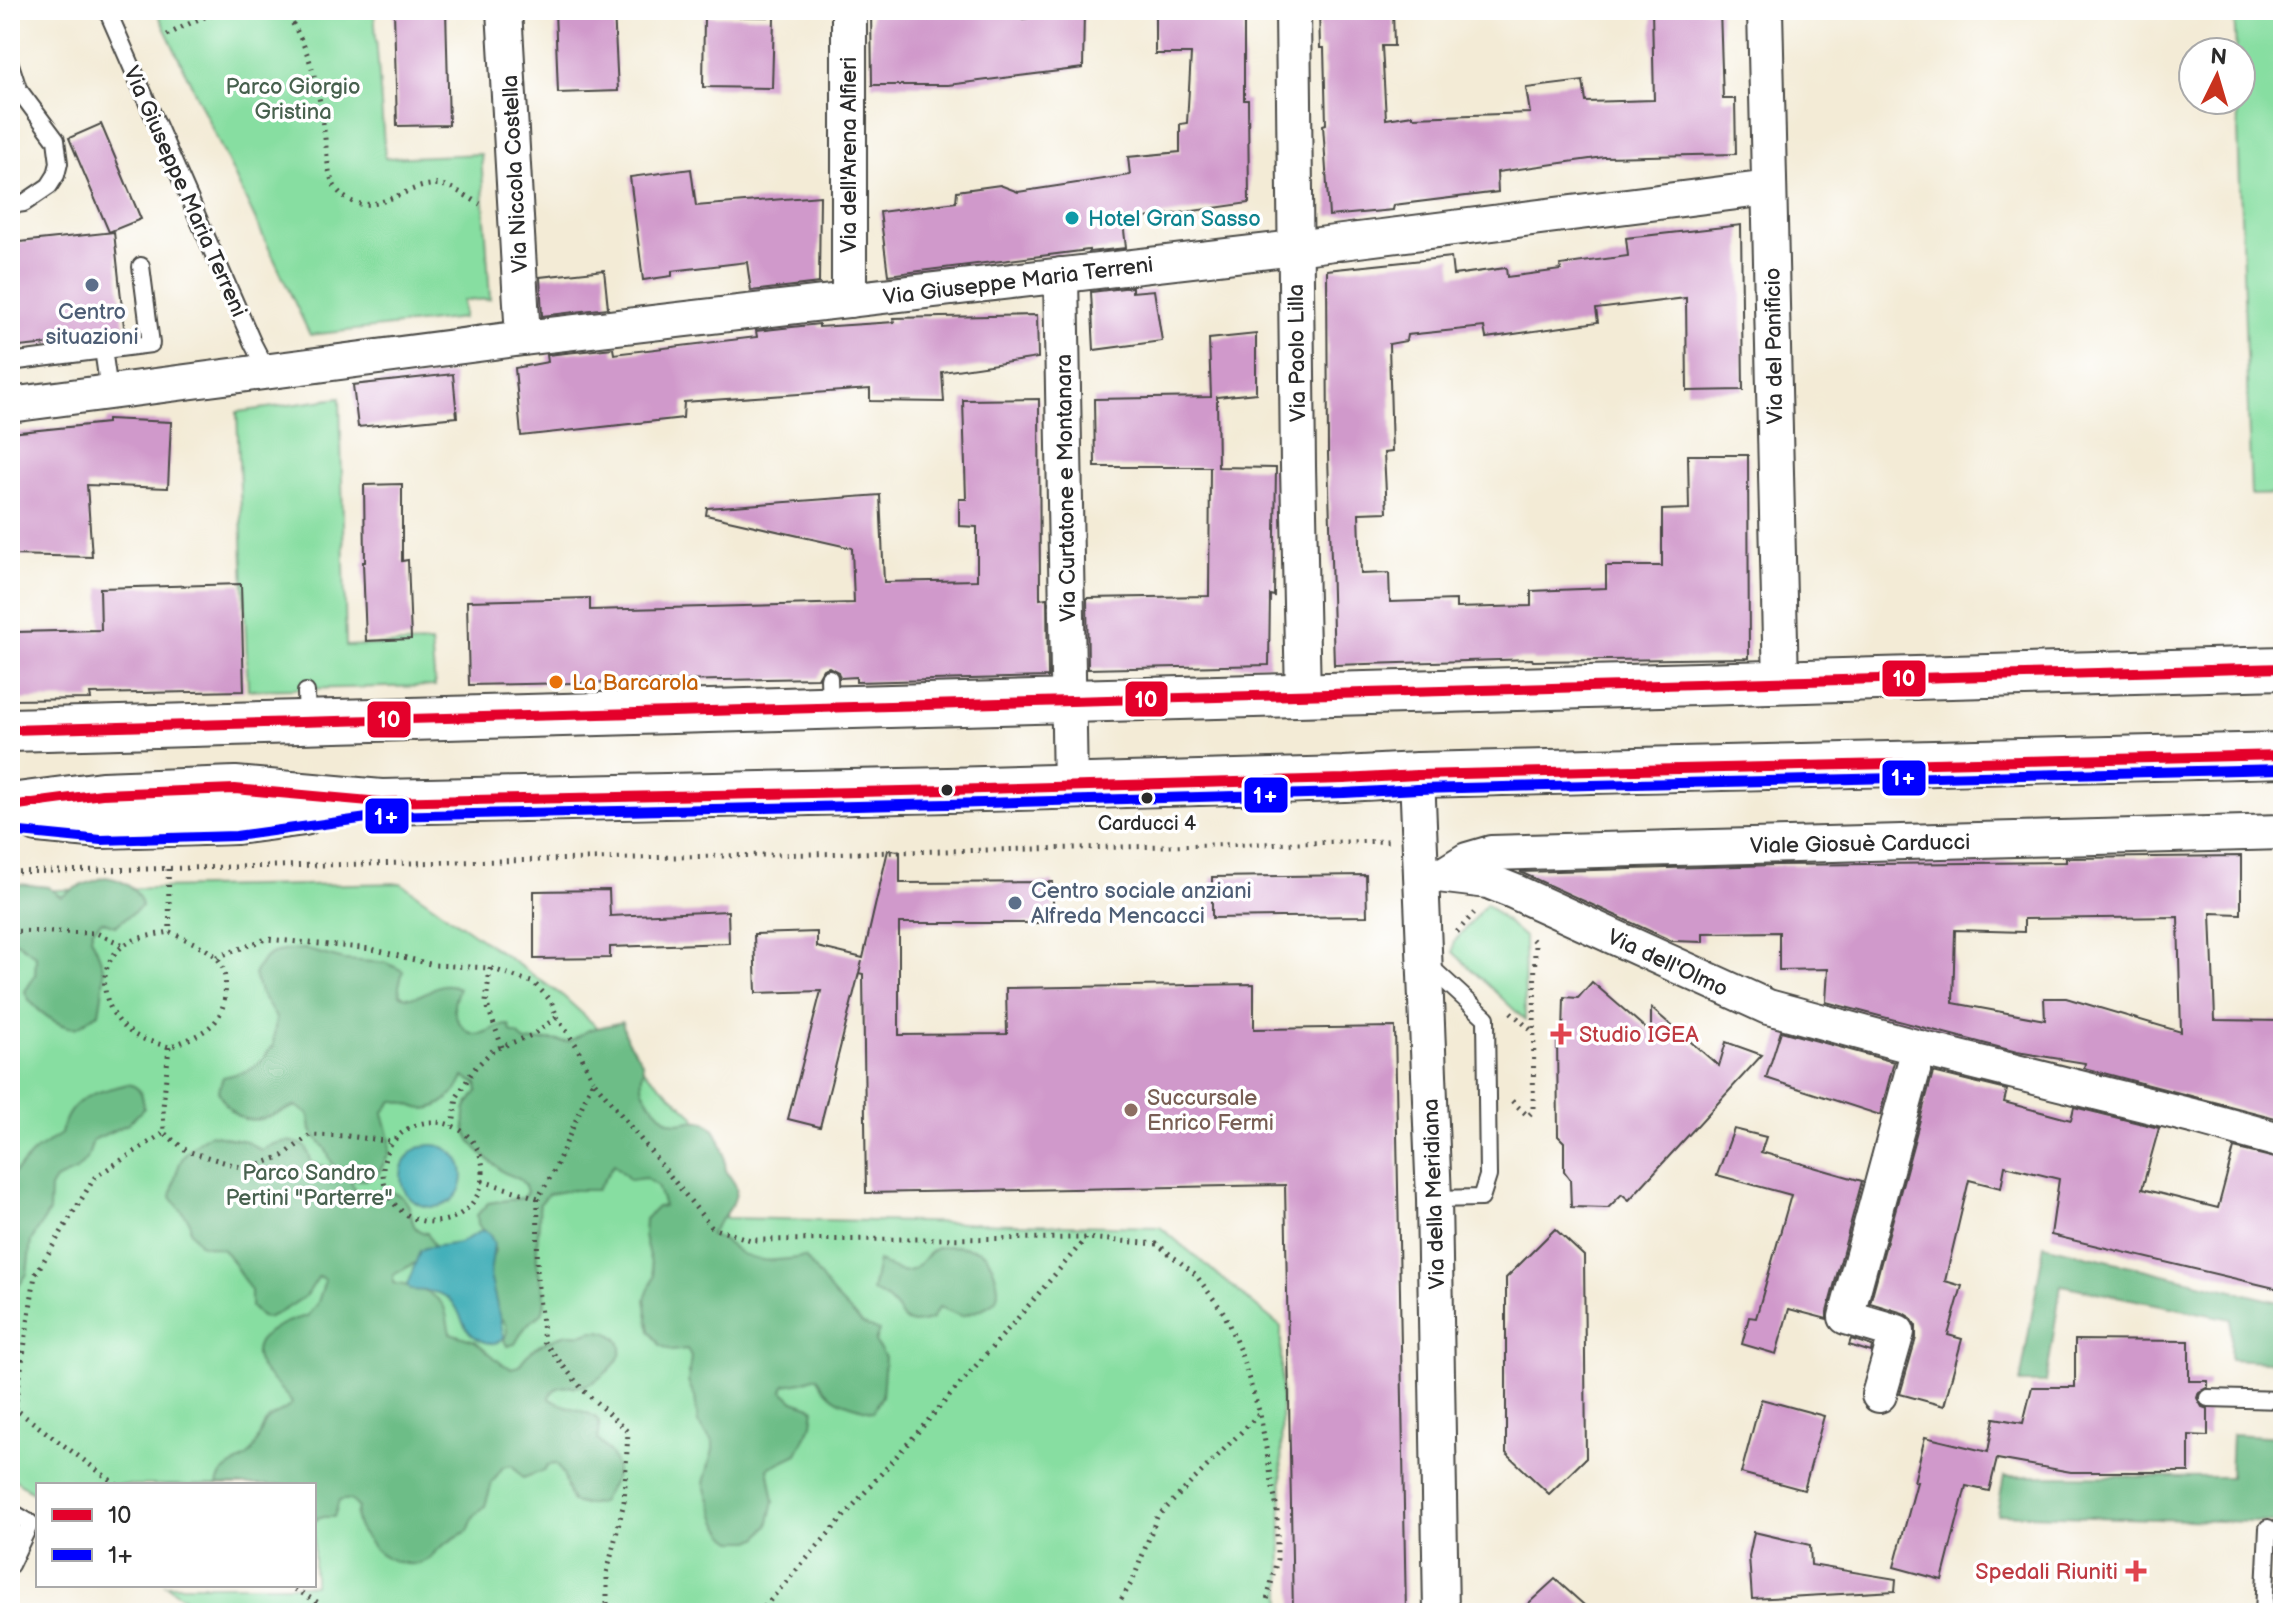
<svg xmlns="http://www.w3.org/2000/svg" width="2293" height="1623" viewBox="0 0 2293 1623" font-family="'Balsamiq Sans',sans-serif">
  <rect width="100%" height="100%" fill="#fff"/>
  <filter id="ink" filterUnits="userSpaceOnUse"><feTurbulence type="fractalNoise" baseFrequency=".0125" numOctaves="2"/><feDisplacementMap in="SourceGraphic" scale="16" xChannelSelector="R" yChannelSelector="G"/><feConvolveMatrix kernelMatrix="1 2 1 2 8 2 1 2 1" color-interpolation-filters="sRGB"/></filter>
  <filter id="wash" filterUnits="userSpaceOnUse"><feTurbulence type="fractalNoise" baseFrequency=".006" numOctaves="4" result="noise"/><feDisplacementMap in="SourceGraphic" scale="32" xChannelSelector="R" yChannelSelector="G"/><feGaussianBlur stdDeviation="1.8" result="paint"/><feColorMatrix in="noise" values="0 0 0 0 0 0 0 0 0 0 0 0 0 0 0 0 0 1.4 0 .05"/><feComposite in="paint" operator="in"/></filter>
  <g filter="url(#wash)">
    <rect width="100%" height="100%" fill="#f3ebd6"/>
    <g fill="#87dea1" stroke="#598466" stroke-width="2">
      <path d="M156,10h218l11,148 96,-4 9,145 -27,2v17l-153,17z"/>
      <path d="M2234,10h49v484l-32,1 -14,-395h4v-48h-5z"/>
      <path d="M340,398l6,248 85,-3 4,43 -187,4 -11,-278z"/>
      <path d="M401,883l162,113 131,120 32,102 434,9 121,100 1,286h-1076l-40,-28h148v-100h-276v11l-28,-20v-585z"/>
      <path d="M1486,904l38,33 1,83 -72,-68 1,-10z"/>
    </g>
    <g fill="#6dbd87" stroke="#4c7459" stroke-width="2">
      <path d="M105,877c17,2 34,12 37,29l-27,20 -13,-5 -9,8 -2,8c17,34 14,39 8,76 -9,3 -14,11 -22,14 -15,4 -49,-21 -52,-36l10,-15 1,-20 -19,-14h-7v-59l38,4 13,10 16,-10z"/>
      <path d="M304,949l40,11 43,3 16,8 -4,15 1,9c25,10 34,-20 59,-7 -2,6 -5,12 -5,18 0,12 11,29 24,28 11,-1 16,-9 31,-9l2,7 8,3 6,7 26,-2 17,2 21,-12 33,-8c2,6 3,13 5,18 4,7 10,13 14,20 5,10 -1,15 1,24 1,13 16,27 24,35 11,9 23,-1 35,2 14,2 20,21 23,33 2,7 0,13 3,18 4,8 11,12 9,22 -4,18 -18,26 -26,41 13,2 22,13 32,19 18,11 43,5 63,3l28,37 29,30 17,7 -4,11 10,15 -3,39 -9,16c-27,-9 -41,-8 -56,-35l-15,5 -17,3 -2,6 11,10 20,7 -2,16 -15,30 -29,14 6,33 -6,25 -10,12 -7,3h-17l-8,-6 -8,-12 -14,-40 9,-33v-7l-15,-20 -3,-26 -7,-15 3,-26 -4,-7 -15,2 -12,-6 -10,-14 -5,-32 9,-23 -10,-40 1,-17 12,-12 7,-1 -7,-20 -12,-8 -15,2 -16,-16 -17,26h-26l-23,4 -9,11c2,20 -4,37 -2,57 1,15 12,32 6,49 -3,7 -9,7 -14,12 -6,6 -10,14 -14,21l-8,2 -3,-6 3,-8 -1,-7 -16,-21 -2,-36 7,-18 -17,-26 -1,-9 11,-12 34,-5 5,-6c-3,-14 -11,-14 -22,-19 -8,-4 -3,-3 -10,-8 -18,-15 -33,-25 -30,-52 0,-8 8,-15 13,-22l-1,-7 -13,-7c-4,13 -23,32 -39,32 -12,0 -19,-9 -32,-8l-10,12 7,25 -1,16 -11,20 -13,6h-15l6,12c14,2 28,-4 41,2 24,13 5,35 30,39l7,13 -5,15 -16,3 -20,11v8c16,3 43,8 51,24 3,8 4,18 6,26l25,8 27,23 9,4 8,-2c8,-15 28,-27 45,-31 6,-2 13,0 19,-1 11,-2 0,-2 12,-3 14,-1 32,9 24,26 -5,11 -25,28 -38,29 -14,2 -25,-4 -32,12 11,9 43,13 49,22 3,5 1,14 0,20 27,25 20,34 3,62l-15,3 -14,-3c-7,-14 -5,-27 -16,-38l-8,1 -5,6 -20,7 -11,-13 -9,2 -11,16 -7,23 -11,10 -6,15c-11,5 -22,12 -31,19 -3,3 -5,7 -9,9 -18,13 -49,-1 -60,-18 -9,-11 -15,-19 -10,-33 -5,-8 -10,-10 -19,-7l-5,16h-15l-5,5v-37h-97c3,-18 20,-19 31,-29 11,-10 10,-23 18,-34 7,-9 19,-9 26,-19 -9,-13 -21,-22 -30,-34 -22,-31 22,-48 45,-53l11,-14 7,-22 -6,-4 -12,19 -23,15 -17,8 -6,-1 -10,-10v-16l-23,-36 -5,-5 -24,-6 -9,-14v-8l-19,-25c7,-33 8,-45 39,-63l36,7 15,9c16,-9 29,-12 45,-3l6,16 23,6 -10,-21 -14,-17 -2,-16 -13,-9c-36,15 -58,27 -78,-15l5,-14 25,-6 15,-12 10,-14 3,-27 -16,-26 -6,-17c11,-26 24,-24 50,-26z"/>
      <path d="M128,1084c13,3 15,11 16,24l-16,16 -35,16 -5,17 -12,14 -21,9 -5,8 -1,24 -18,29 -4,33 -17,25v-125h3l22,-23 26,-17c7,-37 35,-42 67,-50z"/>
      <path d="M2044,1245l239,58v59l-53,-3 1,-40 -170,-34 -15,98h-26z"/>
      <path d="M956,1246c8,2 19,2 26,6 10,5 20,37 14,47 -4,8 -25,14 -34,17l-23,-9 -8,13c-35,8 -21,0 -42,-19 -4,-4 -12,-7 -17,-10l6,-30c9,4 20,12 30,10 11,-1 16,-18 29,-23 5,-2 13,-2 19,-2z"/>
      <path d="M2232,1434l51,3v86l-286,-9 7,-38 226,1z"/>
    </g>
    <g fill="#3bacb6" stroke="#336c70" stroke-width="2">
      <circle cx="432" cy="1176" r="31"/>
      <path d="M483,1230l6,3 5,11 -4,31 14,62c-7,7 -12,8 -22,4 -24,-11 -18,-31 -34,-43 -11,-8 -24,-7 -37,-8l-4,-5 13,-34 5,-3 34,-5z"/>
    </g>
    <g id="blocks">
      <g fill="#d099cb" fill-rule="evenodd">
        <path d="M394,10h52l3,115 -52,1z"/>
        <path d="M555,10h59l4,81 -60,2z"/>
        <path d="M871,10h149l1,9 63,-9 -1,58 -135,17h-76z"/>
        <path d="M1155,10h89v90h4l1,103 -126,18 3,27 -37,4v-2l-201,25 -8,-63 76,-10 1,-11 43,-6 18,7 112,-17 -2,-18 52,-5v-28l7,-1 4,-69h-36z"/>
        <path d="M1319,10h74l1,36h-12l4,73 27,-4v2l117,-4 -4,-25 57,-7 3,21 68,-2 -2,-90h68l3,89h12l1,55 -132,3 -107,15 1,20 -104,13 -1,5 -64,6 -6,-91 3,-1 -2,-76h-4z"/>
        <path d="M704,16l70,1 -2,71 -69,-1z"/>
        <path d="M101,124l40,95 -32,13 -40,-94z"/>
        <path d="M691,169l5,37 124,-10 -1,87 -68,8 -4,-29 -75,9v5l-29,4 -13,-103z"/>
        <path d="M1741,225l2,165 -56,1 -1,-93 -90,11 2,13 -112,16 -2,-11 -77,8 -1,6 -17,3 3,108 -8,1 3,59 -28,1 2,61 28,-1 1,29 66,-2v8l75,-2v-15l75,-3v-22h56v-56l27,-1 -1,-54h60l1,203 -216,3 -1,-2 -198,6 -6,-211 -1,-184 124,-13 2,18 53,-7 1,9 54,-7 -1,-5 68,-9 -2,-18z"/>
        <path d="M114,232l11,104 -115,12v-105z"/>
        <path d="M604,270l4,38 -66,8 -2,-39z"/>
        <path d="M1132,287v5l22,-2 8,51 -68,9 -3,-58z"/>
        <path d="M1037,315l1,43 -96,14 2,30 -74,-1v-12l-186,13 -1,16 -162,18 -6,-68 33,-6 -1,-7 66,-7 1,6 143,-17 -1,-6 63,-7v3l75,-5 -1,-4z"/>
        <path d="M1256,334v59l-39,4 1,70 58,1 -2,128 -4,-1 -1,70 -181,4 -1,-71 122,-2 1,-129h-115l-1,-68 117,-2 -2,-58z"/>
        <path d="M453,374l4,43 -99,10 -5,-42z"/>
        <path d="M1039,399l1,200 7,-1 1,79 -192,5v-5l-16,1 -2,-6 -9,-5 -6,2 -5,9 -349,7 -2,-84 123,-3v12l264,-7 -2,-55 -146,-33 1,-7 173,-13 4,87 93,-2v-53l-18,-1v-27h7l-3,-99z"/>
        <path d="M107,419l64,3 -3,66 -81,-3 5,72 -82,-2v-122l97,-10z"/>
        <path d="M402,484v77l6,-1 3,79 -45,2 -3,-79h2l-1,-77z"/>
        <path d="M241,584l3,107 -154,3 1,5 -81,1v-53h6v-15l85,-2 -1,-42z"/>
        <path d="M888,850l12,1v32l153,-1v41h-154v112l108,-1 -1,-46 248,-4v45l141,-2 11,586h-113l-8,-428 -419,8 -3,-219 -4,-1 3,-12 -42,166 -32,-8 33,-128 -65,2 -2,-59 63,-2v15l46,11z"/>
        <path d="M2241,856v58l-30,-1 4,107 68,1v99l-199,-52 1,-5 -68,-11 -191,-50 2,-33 -49,1v-38l-76,1v9l-31,-1 -152,-69 257,-7 289,-3v-4zM2178,917l3,115 -115,-34h-22l1,22 -92,-17 2,-73 69,2v-13z"/>
        <path d="M1366,875l1,41 -155,2v-41z"/>
        <path d="M609,890l1,26 118,-5 1,32 -119,4v11l-76,1v-68z"/>
        <path d="M1592,982l59,51v-25l68,58 7,-24 36,13 -133,145 -7,-6 -14,14 -37,-1 -1,-28 -6,-8v-29l-6,-6 -1,-101h6l1,-38 14,1z"/>
        <path d="M1781,1031l113,31 -14,53 -114,-37z"/>
        <path d="M1933,1072l74,18 -3,12 67,18 3,-13 85,21 -17,61 76,19 16,-60 49,12v130l-232,-55 8,-56 -54,-13 -4,22 -32,-8 -24,101 17,5 -14,49 14,4 -18,67 -44,-12 16,-56v-12l-5,-8 -8,-5 -33,-10z"/>
        <path d="M1734,1129l32,8 -5,15 101,29 -35,131v7l-38,-10 -13,45 -34,-10 7,-27 7,1 35,-123 -74,-20z"/>
        <path d="M1555,1229l29,27 2,202 -37,36 -43,-41v-175z"/>
        <path d="M1851,1339l21,7 -1,6 -22,-7z"/>
        <path d="M2075,1340l114,1v40h19v6l-9,5 -2,6 5,9 6,2v27l-19,-1v37h-118l-74,-13 -8,32 -23,-5 -24,94 -48,-13 23,-85h-3l11,-45 63,15 6,-34 29,5 9,-36h43z"/>
        <path d="M1761,1399l63,17 -20,74 -63,-17z"/>
        <path d="M1754,1532l56,13 1,20 85,14 -1,12 -143,8 -3,-43z"/>
        <path d="M1555,1579l38,34h-75z"/>
      </g>
    </g>
  </g>
  <g filter="url(#ink)">
    <use href="#blocks" fill-opacity="0" stroke="#494845" stroke-width="2"/>
    <g fill="none" stroke-linecap="round" stroke-linejoin="round">
      <g stroke="#494845" stroke-width="20">
        <g id="service">
          <path d="M107,10l146,334 14,27"/>
          <path d="M10,64l8,25 38,51 3,23 -3,12 -7,11 -25,17 -14,2"/>
          <path d="M103,349l6,42"/>
          <path d="M10,362l141,-18 -10,-78"/>
          <path d="M829,678l1,30"/>
          <path d="M306,692l1,30"/>
          <path d="M1426,963l60,55 2,158 -7,22 -47,1"/>
          <path d="M2208,1398l75,2"/>
          <path d="M10,1511l20,12 -20,42"/>
          <path d="M2264,1613l4,-85"/>
        </g>
      </g>
      <g stroke="#494845" stroke-width="38">
        <g id="minor">
          <path d="M504,10l19,328"/>
          <path d="M1293,10l5,456 5,230"/>
          <path d="M1765,10l16,673"/>
          <path d="M1061,275l9,512"/>
          <path d="M849,300v-290"/>
          <path d="M10,405l513,-67 772,-90 474,-60"/>
          <path d="M1417,775l17,424 7,414"/>
          <path d="M1421,873l67,8 25,10 255,116 151,41 277,69 87,24"/>
          <path d="M1443,875l24,-15 24,-7 792,-21"/>
          <path d="M1879,1395l18,-63 -51,-15 73,-269"/>
        </g>
      </g>
      <g stroke="#494845" stroke-width="46">
        <path id="tertiary" d="M10,730l2273,-62"/>
      </g>
      <g stroke="#494845" stroke-width="48">
        <g id="secondary">
          <path d="M10,806l92,-12 133,-5 146,13 567,-12 396,-11 73,-4 866,-20"/>
          <path d="M38,820l63,6 135,-4 68,-9"/>
        </g>
      </g>
      <g stroke="#494845" stroke-width="5" stroke-dasharray="2 6" stroke-linecap="butt">
        <path d="M284,10c32,46 37,92 43,146 2,18 4,32 20,43 30,19 63,-19 94,-14 13,2 28,13 39,19"/>
        <path d="M167,35c11,-5 32,-18 43,-19 11,-2 16,3 25,-6"/>
        <path d="M168,869l2,63"/>
        <path d="M10,872l1379,-31"/>
        <path d="M10,931l86,2 28,12"/>
        <path d="M170,932c14,7 32,13 44,23 17,13 14,55 -1,69 -12,11 -28,17 -44,23 -12,-4 -29,-7 -40,-16 -26,-20 -36,-63 -6,-85 12,-9 32,-11 47,-14z"/>
        <path d="M1457,932l17,-19"/>
        <path d="M217,957l49,-18 106,10 62,16 56,3 44,15 17,18 6,16 -25,18 -39,15 -19,19 -17,28 -4,29"/>
        <path d="M490,968l-4,34 16,45"/>
        <path d="M1511,1012l22,20"/>
        <path d="M557,1017l19,28 17,35"/>
        <path d="M169,1047l-6,60 1,26 23,18 60,18 36,-13 27,-21 38,1 45,6"/>
        <path d="M1512,1101l16,15 5,-5 2,-169 -3,-3"/>
        <circle cx="433" cy="1172" r="50"/>
        <path d="M482,1181l56,17 17,-29 38,-89 119,148 39,12 335,-2 71,6 38,30 29,39 16,38 20,63 17,96v49l-13,54"/>
        <path d="M538,1198l-1,80 7,64 39,48 45,42 -4,70 -17,71v40"/>
        <path d="M117,1485l-102,-76 20,-134 60,-98 69,-44"/>
        <path d="M288,1585l48,28"/>
        <path d="M759,1613l258,-294 69,-81"/>
        <path d="M1113,1613l20,-33 24,-63 102,-103"/>
      </g>
      <use href="#service" stroke="#fff" stroke-width="16"/>
      <use href="#minor" stroke="#fff" stroke-width="34"/>
      <use href="#tertiary" stroke="#fff" stroke-width="42"/>
      <use href="#secondary" stroke="#fff" stroke-width="44"/>
      <g stroke="#fff" stroke-width="16">
        <g id="bus-1">
          <path d="M10,730l2273,-62"/>
          <path d="M10,806l92,-12 133,-5 146,13 567,-12 396,-11 73,-4 866,-20"/>
        </g>
      </g>
      <g stroke="#fff" stroke-width="16">
        <path id="bus-2" d="M10,831l91,9 135,-4 146,-20 566,-12 396,-11 74,-4 865,-20"/>
      </g>
      <use href="#bus-1" stroke="#e4002b" stroke-width="10"/>
      <use href="#bus-2" stroke="#00f" stroke-width="10"/>
    </g>
  </g>
  <circle fill="#0f9aa8" stroke="#fff" stroke-width="3" cx="1072" cy="218" r="8"/>
  <g fill="#5c6f8a" stroke="#fff" stroke-width="3">
    <circle cx="92" cy="285" r="8"/>
    <circle cx="1015" cy="903" r="8"/>
  </g>
  <circle fill="#e8710a" stroke="#fff" stroke-width="3" cx="556" cy="682" r="8"/>
  <g fill="#2b2b2b" stroke="#fff" stroke-width="3">
    <circle cx="947" cy="790" r="7"/>
    <circle cx="1147" cy="798" r="7"/>
  </g>
  <g fill="#e0444e" stroke="#fff" stroke-width="3">
    <path d="M1557 1022h8v8h8v8h-8v8h-8v-8h-8v-8h8z"/>
    <path d="M2132 1559h8v8h8v8h-8v8h-8v-8h-8v-8h8z"/>
  </g>
  <circle fill="#8d6e63" stroke="#fff" stroke-width="3" cx="1131" cy="1110" r="8"/>
  <g text-anchor="middle" stroke-width="7" stroke-linejoin="round" paint-order="stroke">
    <g font-size="20" fill="#2b2b2b" stroke="#fff">
      <text x="1147" y="830">Carducci 4</text>
    </g>
    <g font-size="22" fill="#47614e" stroke="#fff">
      <text x="293" y="94">Parco Giorgio<tspan x="293" dy="25">Gristina</tspan></text>
      <text x="309" y="1180">Parco Sandro<tspan x="309" dy="25">Pertini "Parterre"</tspan></text>
    </g>
    <g font-size="22" fill="#2b2b2b" stroke="#fff">
      <text transform="translate(848 155) rotate(-90)" y="8">Via dell'Arena Alfieri</text>
      <text transform="translate(514 174) rotate(-93)" y="8">Via Niccola Costella</text>
      <text transform="translate(186 191) rotate(66)" y="8">Via Giuseppe Maria Terreni</text>
      <text transform="translate(1018 280) rotate(-7)" y="8">Via Giuseppe Maria Terreni</text>
      <text transform="translate(1773 346) rotate(-91)" y="8">Via del Panificio</text>
      <text transform="translate(1296 353) rotate(-91)" y="8">Via Paolo Lilla</text>
      <text transform="translate(1065 488) rotate(-91)" y="8">Via Curtatone e Montanara</text>
      <text transform="translate(1860 843) rotate(-1)" y="8">Viale Giosuè Carducci</text>
      <text transform="translate(1668 962) rotate(25)" y="8">Via dell'Olmo</text>
      <text transform="translate(1433 1194) rotate(-92)" y="8">Via della Meridiana</text>
    </g>
    <g font-size="22" fill="#0d838f" stroke="#fff" text-anchor="start">
      <text x="1088" y="226">Hotel Gran Sasso</text>
    </g>
    <g font-size="22" fill="#4e5e75" stroke="#fff">
      <text x="92" y="319">Centro<tspan x="92" dy="25">situazioni</tspan></text>
      <text x="1031" y="898" text-anchor="start">Centro sociale anziani<tspan x="1031" dy="25">Alfreda Mencacci</tspan></text>
    </g>
    <g font-size="22" fill="#c56008" stroke="#fff" text-anchor="start">
      <text x="572" y="690">La Barcarola</text>
    </g>
    <g font-size="22" fill="#be3a42" stroke="#fff" text-anchor="start">
      <text x="1579" y="1042">Studio IGEA</text>
      <text x="2118" y="1579" text-anchor="end">Spedali Riuniti</text>
    </g>
    <g font-size="22" fill="#785e54" stroke="#fff" text-anchor="start">
      <text x="1147" y="1105">Succursale<tspan x="1147" dy="25">Enrico Fermi</tspan></text>
    </g>
  </g>
  <g stroke="#fff" stroke-width="3">
    <rect x="1881" y="659" width="46" height="39" rx="8" fill="#e4002b"/>
    <rect x="1124" y="680" width="45" height="38" rx="8" fill="#e4002b"/>
    <rect x="366" y="700" width="46" height="39" rx="8" fill="#e4002b"/>
    <rect x="1881" y="759" width="46" height="38" rx="8" fill="#00f"/>
    <rect x="1243" y="776" width="46" height="38" rx="8" fill="#00f"/>
    <rect x="364" y="797" width="46" height="38" rx="8" fill="#00f"/>
  </g>
  <g font-size="22" text-anchor="middle" font-weight="bold" fill="#fff">
    <text x="1904" y="686">10</text>
    <text x="1146" y="707">10</text>
    <text x="389" y="727">10</text>
    <text x="1904" y="785">1+</text>
    <text x="1266" y="803">1+</text>
    <text x="387" y="824">1+</text>
  </g>
  <rect width="2293" height="1623" fill="none" stroke="#fff" stroke-width="40"/>
  <rect x="36" y="1483" width="280" height="104" fill="#ffffff" stroke="#aaaaaa" stroke-width="2"/>
  <rect x="52" y="1509" width="40" height="12" fill="#e4002b" stroke="#aaaaaa" stroke-width="2"/>
  <text x="108" y="1523" font-size="24" fill="#2b2b2b">10</text>
  <rect x="52" y="1549" width="40" height="12" fill="#0000ff" stroke="#aaaaaa" stroke-width="2"/>
  <text x="108" y="1563" font-size="24" fill="#2b2b2b">1+</text>
  <g transform="translate(2217 76) rotate(5)"><circle r="38" fill="#ffffff" stroke="#aaaaaa" stroke-width="2"/>
  <path d="M0-6L14 30L0 20L-14 30Z" fill="#c8321e"/>
  <text y="-12" font-size="22" font-weight="bold" text-anchor="middle" fill="#2b2b2b">N</text>
  </g>
</svg>
